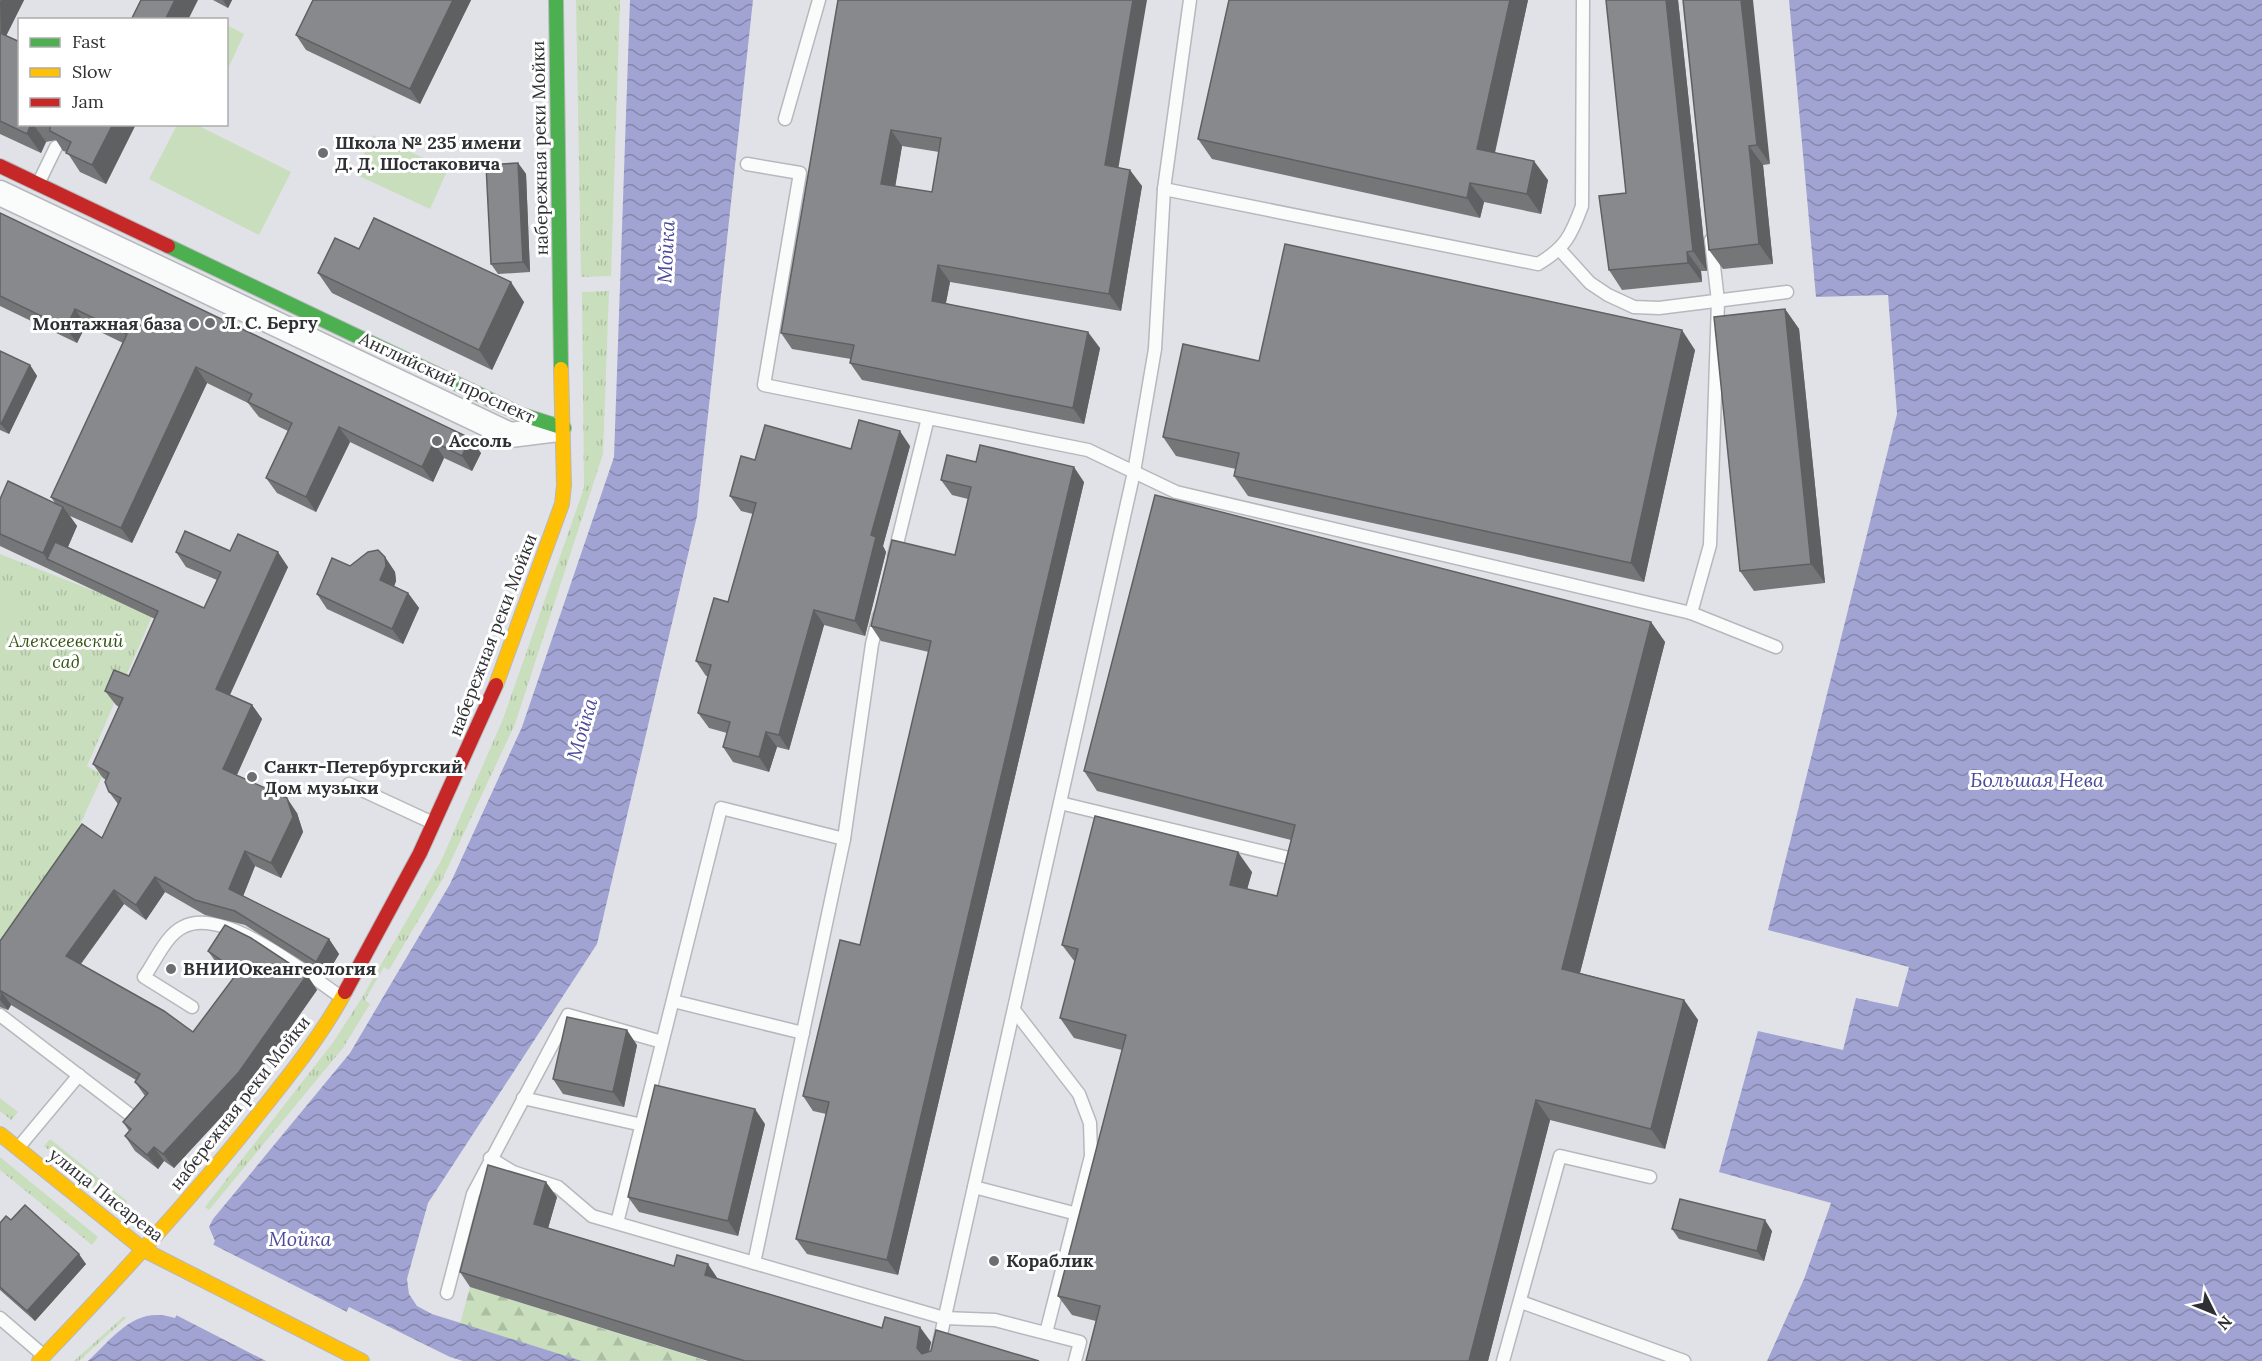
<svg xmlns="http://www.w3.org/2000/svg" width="2262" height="1361" viewBox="0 0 2262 1361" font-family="Lora,serif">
  <defs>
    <pattern id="grass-tufts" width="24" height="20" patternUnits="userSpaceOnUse" patternTransform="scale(1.5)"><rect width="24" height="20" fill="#c9debd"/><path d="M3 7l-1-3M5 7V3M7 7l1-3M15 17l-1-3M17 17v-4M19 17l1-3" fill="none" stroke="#adbfa3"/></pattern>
    <pattern id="forest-firs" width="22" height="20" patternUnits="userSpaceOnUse" patternTransform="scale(1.5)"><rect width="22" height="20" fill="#c9debd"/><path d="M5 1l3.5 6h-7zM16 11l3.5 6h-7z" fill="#adbfa3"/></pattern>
    <pattern id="water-waves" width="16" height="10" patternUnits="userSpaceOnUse" patternTransform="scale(1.5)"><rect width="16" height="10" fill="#a1a4d3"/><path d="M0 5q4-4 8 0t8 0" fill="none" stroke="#8486ac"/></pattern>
  </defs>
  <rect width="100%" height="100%" fill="#e1e2e7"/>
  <g fill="url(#grass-tufts)">
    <path d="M576,0h44l-9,276 -30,1z"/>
    <path d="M609,291l-6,163 -88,270 -73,156 -53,90 -5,-3 -19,33 5,4 -27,44 -134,162 -4,-3 129,-166 27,-42 80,-138 62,-142 81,-231 -2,-196z"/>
    <path d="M0,554l153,60 -66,152 16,9 -23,49 15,9 -95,138z"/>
    <path d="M0,1098l18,14 -7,8 -11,-9z"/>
    <path d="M50,1139l77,62 -6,8 -77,-63z"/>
    <path d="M0,1157l98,80 -6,8 -92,-75z"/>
    <path d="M124,1316l2,2 -47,43h-5z"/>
  </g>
  <path fill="url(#forest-firs)" d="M470,1287l236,74h-124l-122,-37z"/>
  <g fill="#c9debd">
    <path d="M227,25l17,9 -17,37z"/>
    <path d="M177,125h20l94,47 -32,63 -110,-56z"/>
    <path d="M373,135l75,34 -18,40 -75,-35z"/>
    <path d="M0,588l24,10 -22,53h-2z"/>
  </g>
  <g fill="url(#water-waves)">
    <path d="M630,0h123l-56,516 -100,428 -169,259 -21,76 2,15 8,12 15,8 150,47h-119l-13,-4 -101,-50 -27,54h-234c27,-25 47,-56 87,-43l40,-77 -6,-14 4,-8 137,-166 100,-169 72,-157 92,-270z"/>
    <path d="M1789,0h473v1361h-495l37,-82 27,-76 -112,-31 39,-141 85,19 13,-52 42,9 11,-40 -141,-37 129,-516 -9,-119 -72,2z"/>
  </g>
  <path fill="#e1e2e7" d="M212,1244l137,69 -24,48h-59l-90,-46z"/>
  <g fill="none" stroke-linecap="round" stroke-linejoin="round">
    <g stroke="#b7b8bc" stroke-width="15">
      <g id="lane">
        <path d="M785,119l34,-119"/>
        <path d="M747,164l53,9 -36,212 324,65 88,42 515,121 85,34"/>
        <path d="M38,184l18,-37"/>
        <path d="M1164,189l374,75c27,-16 33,-28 44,-58l1,-206"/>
        <path d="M1560,250l30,33 18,12 26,12 25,1 128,-16"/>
        <path d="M894,556l34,-138"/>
        <path d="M1691,613l19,-68 8,-244 -7,-61"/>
        <path d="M349,784l84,39"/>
        <path d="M1060,803l229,55"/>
        <path d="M673,1001l130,32"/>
        <path d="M192,1007l-48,-30c11,-15 22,-42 39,-50 41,-22 125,48 158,70"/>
        <path d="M1014,1010l65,84 11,29 1,33 -45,177"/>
        <path d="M0,1015l133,102"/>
        <path d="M523,1098l119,27"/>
        <path d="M18,1148l61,-73"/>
        <path d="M490,1158l23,14 45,15 34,29 352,102 51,2 85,22 -5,19"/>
        <path d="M974,1187l103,27"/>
        <path d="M617,1223l104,-415 123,31"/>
        <path d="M754,1263l90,-424 28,-195 7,-28"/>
        <path d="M447,1293l26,-99 95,-179 94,27"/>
        <path d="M1521,1302l163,59"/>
        <path d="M0,1318l43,37"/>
        <path d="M935,1361l199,-889 21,-123 9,-160 26,-189"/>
        <path d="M1503,1361l57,-205 90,21"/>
      </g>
    </g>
    <g stroke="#b7b8bc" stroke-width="27">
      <path id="street" d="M0,193l510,242 48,-6"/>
    </g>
    <g stroke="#b7b8bc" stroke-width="16">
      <g id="fast">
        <path d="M556,0l5,369"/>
        <path d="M168,246l352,168 44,14"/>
      </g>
    </g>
    <g stroke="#b7b8bc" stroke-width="16">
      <g id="slow">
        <path d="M496,685l66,-181 2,-19 -3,-116"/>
        <path d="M0,1134l144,116 218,111"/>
        <path d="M39,1361c73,-76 144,-153 210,-235 34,-43 70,-86 96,-134"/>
      </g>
    </g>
    <g stroke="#b7b8bc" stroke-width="16">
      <g id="jam">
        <path d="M0,166l168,80"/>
        <path d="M345,992l75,-139 76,-168"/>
      </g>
    </g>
    <use href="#lane" stroke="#fafbfb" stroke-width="12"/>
    <use href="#street" stroke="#fafbfb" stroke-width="24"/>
    <use href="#fast" stroke="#4caf50" stroke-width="14"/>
    <use href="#slow" stroke="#ffc107" stroke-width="14"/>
    <use href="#jam" stroke="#c62828" stroke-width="14"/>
  </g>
  <g fill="#757678" fill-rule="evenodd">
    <path d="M0,0h24l-18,36 14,88h116l-30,60 -26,-12 -13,-20 -4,-1 -7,-11 -10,2 -5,11 -41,-19z"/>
    <path d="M213,0h19l-4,8z"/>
    <path d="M313,0h158l-51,104 -114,-54 -10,-15z"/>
    <path d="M838,0l281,168 23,18 -21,125 -171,-29 -4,21 154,45 -16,76 -222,-44 -12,-17 1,-4 -59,-10 -11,-16zM902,146l37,6 -7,40 -37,-6z"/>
    <path d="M1229,0h299l-33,153 53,27 -7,34 -57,-12 -4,16 -268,-59 -14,-20z"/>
    <path d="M1606,0h72l29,271h-6l1,11 -80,8 -13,-20 17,-77z"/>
    <path d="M1683,0l87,164 -7,1 10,99 -50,5 -14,-19z"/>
    <path d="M518,163l8,11 4,98 -32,2 -7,-10z"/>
    <path d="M0,213l481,240 -9,18 -28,-13 -11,24 -83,-40 -34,70 -39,-19 -11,-15 22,-47 -29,-14 -11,-14 -41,-20 -75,160 -62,-27 7,10 -9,21 136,61 13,-28 -31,-13 -10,-15 54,-1 58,16 -58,128 22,10 10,14 -25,56 60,38 6,19 -22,46 -26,-12 -12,30 86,43 10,15 -13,22 -81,-51 -40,-10 -40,-23 -19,28 -22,-16 -43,60 112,68 41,-55 -16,-12 -10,-14 99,24 10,15 -68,97 -75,81 -10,-7 -6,8 -23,-18 -10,-15 4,-5 -6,-9 22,-26 -10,-14 1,-2 -125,-75 -3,5 -8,-3v-66l102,-103 16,-34 -9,-12 -3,-12 -3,-2 -10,-14 26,-57 -3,-2 -11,-14 24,-15 26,-57 -155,-73v-47l55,4 -4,-6 72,-154 -37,-18 -9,18 -77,-37z"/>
    <path d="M359,249l165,53 -32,68 -160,-77 -14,-20z"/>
    <path d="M1785,309l14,20 26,254 -71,8 -14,-20z"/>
    <path d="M1695,350l-51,232 -396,-86 -14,-20 2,-7 -60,-13 -13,-19 96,-76z"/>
    <path d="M0,351l30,14 7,11 -28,58 -9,-4z"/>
    <path d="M910,446l-27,100 3,6 -21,84 -41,-11 -35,125 -12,-3 -8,25 -36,-10 -10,-15 4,-14 -18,-5 -11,-15 10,-37h-2l-10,-15 32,-59 25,-88 -12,-3 -11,-15 25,-36 96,-11z"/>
    <path d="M976,462l108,20 -186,793 -91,-21 -11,-15 30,-125 -13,-3 -10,-15 57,-151 69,-293 -48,-11 -10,-15 84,-71 13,-56 -16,-4 -11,-15z"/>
    <path d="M385,557l10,15 1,9 -2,5 14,7 11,15 -16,36 -76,-35 -10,-15 33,-28z"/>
    <path d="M1651,622l14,20 -85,331 104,27 14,20 -33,129 -115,-29 -62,241h-402l10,-40 -24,-6 -14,-19 64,-246 -48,-12 -14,-20 15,-56 -13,-17 190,-73 -5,17 30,7 14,-56 -194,-49 -13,-20z"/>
    <path d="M637,1045l-13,62 -61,-13 -10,-15z"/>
    <path d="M765,1124l-27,112 -99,-24 -11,-15z"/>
    <path d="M557,1197l-9,31 383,114 -2,10 110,9h-331l-238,-74 -10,-15z"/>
    <path d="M0,1223l86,41 -51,57 -35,-31z"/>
    <path d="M1672,1229l100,2 -8,30 -85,-22z"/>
  </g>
  <g fill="#5f6062">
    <path d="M1,0h23l-23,46 -1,-44z"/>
    <path d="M175,0h23l-10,20h-23z"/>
    <path d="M223,0h9l-4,8z"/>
    <path d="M453,0h18l-51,104 -10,-15z"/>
    <path d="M1133,0h14l-31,182 -11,-17z"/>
    <path d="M1510,0h18l-37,169 -14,-20z"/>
    <path d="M1666,0h12l29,271 -14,-20z"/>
    <path d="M1741,0h12l17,164 -13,-19z"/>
    <path d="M31,124h2l13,18 -5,11 -14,-19z"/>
    <path d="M113,124h23l-30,60 -14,-19z"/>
    <path d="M891,130l11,16 -9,54 -12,-16z"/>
    <path d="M1749,146l14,19 10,99 -14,-20z"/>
    <path d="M1534,161l14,19 -7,34 -14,-20z"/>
    <path d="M518,163l8,11 4,98 -7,-10z"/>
    <path d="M1130,170l12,16 -21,125 -12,-17z"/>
    <path d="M1470,183l14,19 -4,16 -13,-20z"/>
    <path d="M1687,252l14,19 1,11 -14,-19z"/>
    <path d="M938,265l12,17 -7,35 -11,-16z"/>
    <path d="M511,282l13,20 -32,68 -13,-20z"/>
    <path d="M75,309l11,16 -9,18 -11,-15z"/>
    <path d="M1785,309l14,20 26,254 -14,-19z"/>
    <path d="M1682,330l13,20 -51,232 -13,-19z"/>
    <path d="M1088,332l12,16 -16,76 -11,-16z"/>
    <path d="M30,365l7,11 -28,58 -8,-10z"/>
    <path d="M196,367l11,16 -75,160 -11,-15z"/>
    <path d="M339,427l11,15 -34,70 -10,-15z"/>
    <path d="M900,431l10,15 -27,100 3,6 -21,84 -10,-15 16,-86z"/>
    <path d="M470,438l11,15 -9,18 -10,-15z"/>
    <path d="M434,442l10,16 -11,24 -11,-15z"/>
    <path d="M1074,467l10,15 -186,793 -11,-15z"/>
    <path d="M63,507l14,19 -17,39 -13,-6 10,14 -14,-20z"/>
    <path d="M278,552l10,15 -62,136 -10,-14z"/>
    <path d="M385,557l10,15 1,9 -5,14 -11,-15z"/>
    <path d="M408,593l11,15 -16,36 -11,-15z"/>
    <path d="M814,610l10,15 -35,125 -10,-15z"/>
    <path d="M1651,622l14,20 -89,346 -14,-19z"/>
    <path d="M252,705l10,14 -29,64 -10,-14z"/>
    <path d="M766,732l11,15 -8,25 -10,-15z"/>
    <path d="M287,798l10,15 6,19 -22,46 -10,-15z"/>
    <path d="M245,851l10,15 -15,38 -11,-15z"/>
    <path d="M1238,852l14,20 -9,32 -13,-19z"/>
    <path d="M155,877l10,15 -19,28 -10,-15z"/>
    <path d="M114,890l10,14 -48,66 -10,-14z"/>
    <path d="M329,939l10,15 -13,22 -10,-14z"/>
    <path d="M307,975l10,15 -68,97 -75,81 -11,-14z"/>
    <path d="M1,991l10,14 -3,5 -8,-10z"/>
    <path d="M1684,1000l14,20 -33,129 -14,-20z"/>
    <path d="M627,1030l10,15 -13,62 -11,-15z"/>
    <path d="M1536,1100l14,20 -62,241h-19z"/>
    <path d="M755,1109l10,15 -27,112 -10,-15z"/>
    <path d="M154,1147l10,14 -6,8 -11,-14z"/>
    <path d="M546,1182l11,15 -12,42 -11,-15z"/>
    <path d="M1765,1220l7,11 -8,30 -7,-10z"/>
    <path d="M79,1254l7,10 -51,57 -8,-10z"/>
    <path d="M708,1264l10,15 -13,-4z"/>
    <path d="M920,1327l11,15 -4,19 -10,-13z"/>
  </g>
  <g fill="#88898c" stroke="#5f6062" stroke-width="1.5" fill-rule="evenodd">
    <path d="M141,0h34l-10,20h-34z"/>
    <path d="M313,0h140l-43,89 -114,-54z"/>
    <path d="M838,0h295l-28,165 25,5 -21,124 -171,-29 -6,36 156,31 -15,76 -223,-45 4,-18 -73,-12zM891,130l50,8 -9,54 -51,-8z"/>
    <path d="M1229,0h281l-33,149 57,12 -7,33 -57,-11 -3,15 -269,-59z"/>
    <path d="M1606,0h60l27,251 -6,1 1,11 -79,7 -10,-74 27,-3z"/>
    <path d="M1683,0h58l16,145 -8,1 10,98 -50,6z"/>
    <path d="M0,33l20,9v82h11l-4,10 -27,-13z"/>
    <path d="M50,124h63l-21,41 -26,-12 5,-11 -21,-11z"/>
    <path d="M518,163l5,99 -32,2 -5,-99z"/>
    <path d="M0,213l470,225 -8,18 -28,-14 -12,25 -83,-40 -33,70 -40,-19 26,-55 -44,-21 4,-8 -56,-27 -75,161 -70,-31 76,-163 -52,-25 -9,19 -66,-32z"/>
    <path d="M374,218l137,64 -32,68 -161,-77 17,-35 24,11z"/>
    <path d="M1285,244l397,86 -51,233 -397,-87 5,-23 -76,-16 20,-93 76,17z"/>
    <path d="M1785,309l26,255 -71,7 -26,-254z"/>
    <path d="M0,351l30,14 -29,59 -1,-1z"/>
    <path d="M859,420l41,11 -29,104 5,2 -21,84 -41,-11 -35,125 -13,-3 -7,25 -36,-10 7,-25 -32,-9 13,-48 -15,-4 18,-63 14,4 28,-99 -26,-7 11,-40 14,4 10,-35 86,24z"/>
    <path d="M980,445l94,22 -187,793 -91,-21 33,-137 -26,-6 37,-156 20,5 71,-304 -60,-15 21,-86 63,15 16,-68 -30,-7 6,-25 29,7z"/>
    <path d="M8,481l55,26 -20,46 -43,-19v-35z"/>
    <path d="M1155,495l496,127 -89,347 122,31 -33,129 -115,-29 -67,261h-383l14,-55 -42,-10 68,-261 -66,-17 18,-69 -16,-4 33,-129 143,36 -8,33 47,11 18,-71 -211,-54z"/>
    <path d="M185,531l45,20 8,-17 40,18 -62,137 36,16 -29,64 64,29 6,19 -22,46 -26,-12 -16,38 100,50 -13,23 -81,-51 -40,-11 -40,-23 -19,28 -22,-15 -48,66 98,55 29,21 45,-60 -30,-21 17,-26 26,13 56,37 -68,97 -76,82 -9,-7 -7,8 -22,-19 6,-7 -8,-7 25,-29 -13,-11 5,-8 -139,-83 -1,1v-51l82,-117 20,14 19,-40 -12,-6 -4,-10 4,-9 -16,-9 30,-66 -18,-7 9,-21 15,6 29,-65 -111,-52 8,-17 149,66 17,-36 -45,-20z"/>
    <path d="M378,550l7,7 1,9 -6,14 28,13 -16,36 -75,-35 15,-36 18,8 18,-14z"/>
    <path d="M567,1017l60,13 -14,62 -60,-13z"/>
    <path d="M655,1085l100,24 -27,112 -100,-24z"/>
    <path d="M488,1165l58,17 -12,42 140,42 3,-11 31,9 -3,11 177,53 3,-11 35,10 -3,21 5,6 9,-3 5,-21 103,31h-294l-285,-89z"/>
    <path d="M1680,1199l85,21 -8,31 -85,-22z"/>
    <path d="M25,1205l54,49 -52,57 -27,-24v-64l6,-7 5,4z"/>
  </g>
  <g fill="#6d6e72" stroke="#fff" stroke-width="2">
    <circle cx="323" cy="153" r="6"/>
    <circle cx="210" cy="323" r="6"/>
    <circle cx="194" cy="324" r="6"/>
    <circle cx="437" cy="441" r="6"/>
    <circle cx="252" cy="777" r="6"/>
    <circle cx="171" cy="969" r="6"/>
    <circle cx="994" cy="1261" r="6"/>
  </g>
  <g text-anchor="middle" stroke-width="6" stroke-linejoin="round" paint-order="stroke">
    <g font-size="18" font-weight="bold" fill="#2f3033" stroke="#fff" text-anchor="start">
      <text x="335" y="149">Школа № 235 имени<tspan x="335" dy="21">Д. Д. Шостаковича</tspan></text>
      <text x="222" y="329">Л. С. Бергу</text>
      <text x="182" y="330" text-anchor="end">Монтажная база</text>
      <text x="449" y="447">Ассоль</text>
      <text x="264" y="773">Санкт-Петербургский<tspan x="264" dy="21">Дом музыки</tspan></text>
      <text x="183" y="975">ВНИИОкеангеология</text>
      <text x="1006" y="1267">Кораблик</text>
    </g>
    <g font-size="18" fill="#2f3033" stroke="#fff">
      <text transform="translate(540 148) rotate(-91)" y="6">набережная реки Мойки</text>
      <text transform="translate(447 378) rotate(25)" y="6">Английский проспект</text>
      <text transform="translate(493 635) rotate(-69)" y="6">набережная реки Мойки</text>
      <text transform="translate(240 1103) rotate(-52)" y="6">набережная реки Мойки</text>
      <text transform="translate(106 1195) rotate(38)" y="6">улица Писарева</text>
    </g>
    <g font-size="18" font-style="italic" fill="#355512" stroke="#fff">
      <text x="66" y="647">Алексеевский<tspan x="66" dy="21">сад</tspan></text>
    </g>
    <g font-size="20" font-style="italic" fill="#4b4b9b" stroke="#fff">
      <text transform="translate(666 252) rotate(-87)" y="7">Мойка</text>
      <text transform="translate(582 729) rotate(-74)" y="7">Мойка</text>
      <text x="2037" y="787">Большая Нева</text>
      <text x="300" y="1246">Мойка</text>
    </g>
  </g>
  <rect x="18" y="18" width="210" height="108" fill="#ffffff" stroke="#acacad" stroke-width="1.5"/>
  <rect x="30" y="38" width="30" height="9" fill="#4caf50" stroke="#acacad" stroke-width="1.5"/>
  <text x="72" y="48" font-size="18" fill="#2f3033">Fast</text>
  <rect x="30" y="68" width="30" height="9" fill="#ffc107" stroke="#acacad" stroke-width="1.5"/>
  <text x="72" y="78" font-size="18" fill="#2f3033">Slow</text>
  <rect x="30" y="98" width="30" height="9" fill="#c62828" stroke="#acacad" stroke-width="1.5"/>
  <text x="72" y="108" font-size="18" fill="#2f3033">Jam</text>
  <g transform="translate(2214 1313) rotate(133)" stroke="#ffffff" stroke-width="4.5" paint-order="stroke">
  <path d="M0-4.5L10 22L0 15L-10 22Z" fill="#2f3033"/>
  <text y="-9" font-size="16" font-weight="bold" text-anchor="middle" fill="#2f3033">N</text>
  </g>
</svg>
